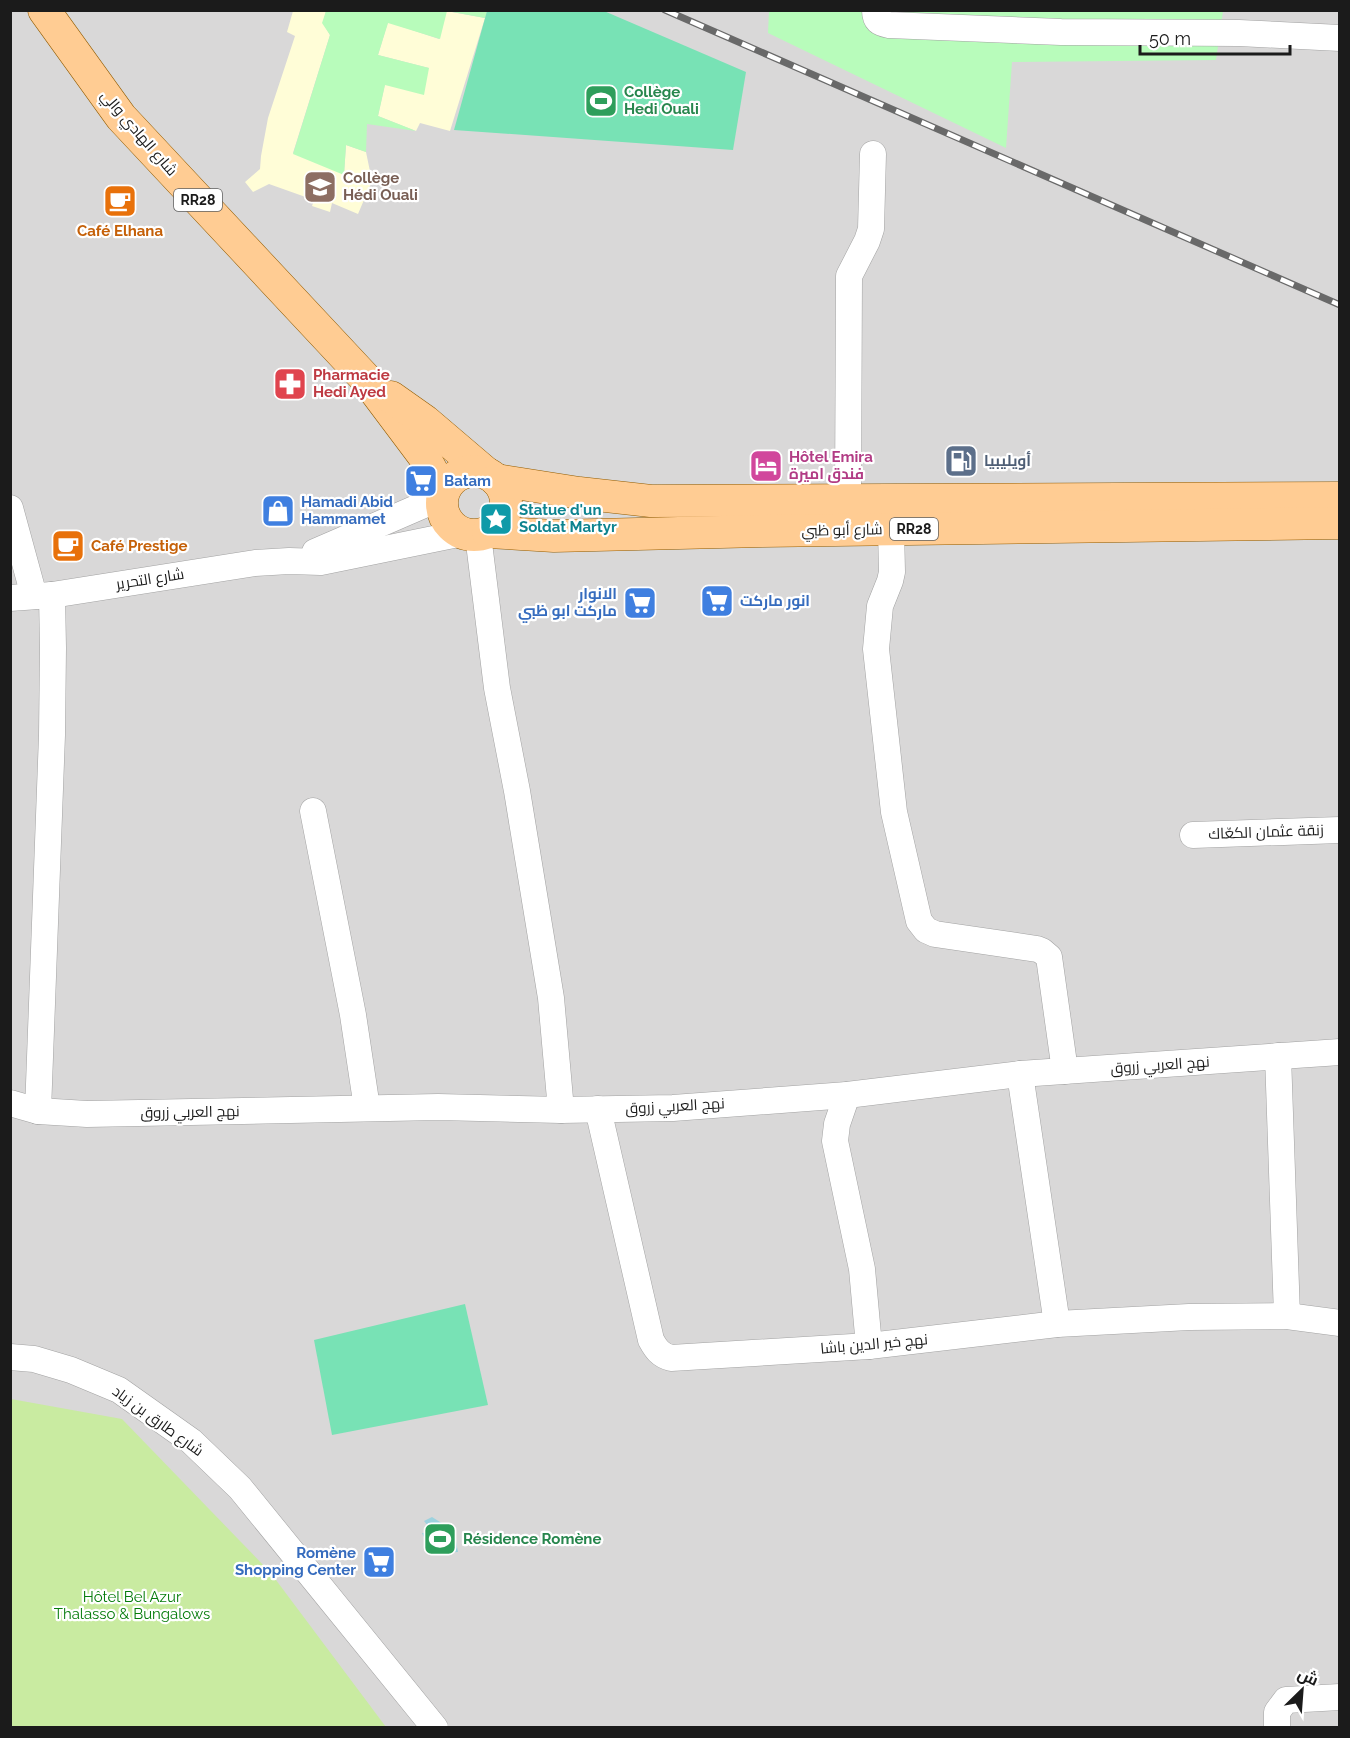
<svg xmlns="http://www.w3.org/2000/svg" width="1350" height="1738" viewBox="0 0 1350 1738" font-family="Raleway,Cairo,sans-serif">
  <rect width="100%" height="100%" fill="#ede8df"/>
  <rect fill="#d9d8d8" x="11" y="11" width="1328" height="1716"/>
  <g fill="#fffdd7">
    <path d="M293,11h33l-3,12 7,12 -37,118 51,21 2,-29 20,7 6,29 -14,33 -26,-11 -2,9 -18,-6 2,-6 -45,-16 -16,8 -8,-10 15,-13 1,-13 7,-38 27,-82 -8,-4z"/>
    <path d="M446,11l39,7 -35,113 -30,-8 -4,8 -38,-15 7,-32 44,-16 -51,-13 10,-33 51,17z"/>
  </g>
  <path fill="#c9eba1" d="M11,1399l111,20 148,153 116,155h-375z"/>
  <g fill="#b8fcbb">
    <path d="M326,11h161l-2,7 -38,-7 -7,28 -52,-16 -10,32 51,13 -5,27 -39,-10 -7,31 38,15 -49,-7 -1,28 -20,-7 -2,30 -51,-21 37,-119 -8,-12z"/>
    <path d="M769,11h454l-7,49 -204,2 -6,86 -238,-115z"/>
  </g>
  <g fill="#78e2b5">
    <path d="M487,11h117l142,61 -13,78 -279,-20z"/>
    <path d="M465,1304l23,101 -156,30 -18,-95z"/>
  </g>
  <path fill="#9dd2de" d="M432,1517l16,10 5,-1 5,26 -25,1 -6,-9 -5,-11 11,-1 -9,-11z"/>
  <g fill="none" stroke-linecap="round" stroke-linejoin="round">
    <g stroke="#a2a2a2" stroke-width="27">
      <g id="minor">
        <path d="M875,10c0,11 4,13 14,15l172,7 178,1 101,5"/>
        <path d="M848,501l1,-225 18,-35 4,-12 2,-75"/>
        <path d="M10,508l24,88"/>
        <path d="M891,529l1,43 -2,9 -10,25 -4,43 18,163 25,109 7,9 9,4 102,15 5,2 7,6 16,114"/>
        <path d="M478,535l19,153 20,103 34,207 10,112"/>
        <path d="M315,552l127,-55"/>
        <path d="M10,598l42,-3 203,-32 34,-2 32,1 142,-29"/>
        <path d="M313,811l40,204 14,93"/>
        <path d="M1193,835l147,-5"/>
        <path d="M1278,1056l9,260"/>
        <path d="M1020,1074l37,250"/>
        <path d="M847,1095l-10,29 -2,17 27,128 7,77"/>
        <path d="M10,1103l28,8 49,3 351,-7 123,3 112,-2 174,-13 173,-21 320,-22"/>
        <path d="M598,1109l53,231c5,9 9,15 20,18l198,-12 188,-22 132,-7 98,-1 53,7"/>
        <path d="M38,1111l14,-376 1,-87 -1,-53"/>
        <path d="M10,1357l24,2 37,11 48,20 72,51 49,47 195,240"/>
        <path d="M1277,1728v-16l9,-12 54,-3"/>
      </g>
    </g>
    <g stroke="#925c00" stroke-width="33">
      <g id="major">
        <path d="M44,10l77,107 245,262 57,76 20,36"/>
        <path d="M391,397l34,24 61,52"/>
        <circle cx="474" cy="503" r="32"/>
        <path d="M496,480l83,13 72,8 689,-3"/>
        <path d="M488,532l66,4 208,-5 578,-8"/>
      </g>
    </g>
    <use href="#minor" stroke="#fff" stroke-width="26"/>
    <use href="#major" stroke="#ffcc93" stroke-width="32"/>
    <g stroke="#696969" stroke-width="7">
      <path id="rail" d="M665,10l675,295"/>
    </g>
    <use href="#rail" stroke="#fff" stroke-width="4.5" stroke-dasharray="14" stroke-linecap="butt"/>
  </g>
  <defs>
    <g id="stadium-square" transform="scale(1.725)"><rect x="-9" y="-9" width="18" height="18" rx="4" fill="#2e9e5b" stroke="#fff"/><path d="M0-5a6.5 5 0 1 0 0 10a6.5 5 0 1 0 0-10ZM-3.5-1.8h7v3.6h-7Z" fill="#fff"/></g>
    <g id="school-square" transform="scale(1.725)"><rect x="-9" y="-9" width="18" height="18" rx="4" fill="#8d6e63" stroke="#fff"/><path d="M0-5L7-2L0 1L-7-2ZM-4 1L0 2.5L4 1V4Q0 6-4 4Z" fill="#fff"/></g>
    <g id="cafe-square" transform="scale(1.725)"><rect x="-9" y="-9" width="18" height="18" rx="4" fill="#e8710a" stroke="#fff"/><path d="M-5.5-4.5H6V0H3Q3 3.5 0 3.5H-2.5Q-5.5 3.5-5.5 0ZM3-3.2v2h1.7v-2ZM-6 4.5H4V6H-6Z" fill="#fff"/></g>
    <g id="pharmacy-square" transform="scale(1.725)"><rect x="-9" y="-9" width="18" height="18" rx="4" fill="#e0444e" stroke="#fff"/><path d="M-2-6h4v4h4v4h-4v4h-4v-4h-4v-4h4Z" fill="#fff"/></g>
    <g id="fuel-square" transform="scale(1.725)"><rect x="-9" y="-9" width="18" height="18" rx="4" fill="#5c6f8a" stroke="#fff"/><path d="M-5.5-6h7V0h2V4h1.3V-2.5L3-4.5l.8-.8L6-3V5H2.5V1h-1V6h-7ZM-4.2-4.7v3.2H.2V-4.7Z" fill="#fff"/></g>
    <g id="hotel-square" transform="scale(1.725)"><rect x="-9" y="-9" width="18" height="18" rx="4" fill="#d1479c" stroke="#fff"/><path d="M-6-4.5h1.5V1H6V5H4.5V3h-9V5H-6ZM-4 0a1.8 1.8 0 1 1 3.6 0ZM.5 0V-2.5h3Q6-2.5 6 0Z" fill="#fff"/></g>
    <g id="supermarket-square" transform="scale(1.725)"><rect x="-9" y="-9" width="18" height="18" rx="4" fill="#3f7fe0" stroke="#fff"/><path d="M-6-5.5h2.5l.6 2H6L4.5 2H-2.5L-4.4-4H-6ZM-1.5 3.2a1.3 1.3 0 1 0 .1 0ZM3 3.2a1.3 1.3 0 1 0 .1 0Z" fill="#fff"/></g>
    <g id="shop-square" transform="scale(1.725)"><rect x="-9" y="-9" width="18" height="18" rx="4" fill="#3f7fe0" stroke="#fff"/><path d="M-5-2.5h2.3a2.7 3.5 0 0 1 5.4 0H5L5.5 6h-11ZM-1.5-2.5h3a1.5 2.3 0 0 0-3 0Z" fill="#fff"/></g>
    <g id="sight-square" transform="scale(1.725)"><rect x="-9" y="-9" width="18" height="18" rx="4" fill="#0f9aa8" stroke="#fff"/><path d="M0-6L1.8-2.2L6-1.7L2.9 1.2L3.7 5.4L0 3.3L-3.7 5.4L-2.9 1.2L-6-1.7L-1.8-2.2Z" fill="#fff"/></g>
  </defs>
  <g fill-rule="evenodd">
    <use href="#stadium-square" x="601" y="101"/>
    <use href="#school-square" x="320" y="187"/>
    <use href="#cafe-square" x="120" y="201"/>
    <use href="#pharmacy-square" x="290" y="384"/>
    <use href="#fuel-square" x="961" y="461"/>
    <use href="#hotel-square" x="766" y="466"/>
    <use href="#supermarket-square" x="421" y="481"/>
    <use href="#shop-square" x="278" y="511"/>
    <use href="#sight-square" x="496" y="519"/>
    <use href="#cafe-square" x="68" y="546"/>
    <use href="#supermarket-square" x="717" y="601"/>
    <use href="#supermarket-square" x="640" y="603"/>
    <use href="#stadium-square" x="440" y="1539"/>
    <use href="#supermarket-square" x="379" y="1562"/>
  </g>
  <g text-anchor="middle" stroke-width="4.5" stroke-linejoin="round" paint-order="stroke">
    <g fill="#fff" stroke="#5f5f5f" stroke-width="1.5">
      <rect x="174" y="189" width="48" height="22" rx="4.5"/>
      <rect x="890" y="518" width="48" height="22" rx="4.5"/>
    </g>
    <g font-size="14" font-weight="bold" fill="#1b1b1b">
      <text x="198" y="205">RR28</text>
      <text x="914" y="534">RR28</text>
    </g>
    <g font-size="15" font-weight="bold" fill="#27864d" stroke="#fff" text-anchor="start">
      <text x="624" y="97">Collège<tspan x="624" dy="17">Hedi Ouali</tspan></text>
      <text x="463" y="1544">Résidence Romène</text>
    </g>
    <g font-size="15" fill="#1b1b1b" stroke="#fff">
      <text transform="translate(139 133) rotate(49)" y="5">شارع الهادي والي</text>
      <text transform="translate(842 530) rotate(-1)" y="5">شارع أبو ظبي</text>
      <text transform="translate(150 579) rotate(-9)" y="5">شارع التحرير</text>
      <text transform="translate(1266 832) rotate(-2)" y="5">زنقة عثمان الكعّاك</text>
      <text transform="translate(1160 1065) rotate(-4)" y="5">نهج العربي زروق</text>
      <text transform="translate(675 1106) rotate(-3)" y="5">نهج العربي زروق</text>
      <text transform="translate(190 1112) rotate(-1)" y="5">نهج العربي زروق</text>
      <text transform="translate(874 1344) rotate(-5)" y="5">نهج خير الدين باشا</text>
      <text transform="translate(158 1421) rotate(36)" y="5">شارع طارق بن زياد</text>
    </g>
    <g font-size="15" font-weight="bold" fill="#785e54" stroke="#fff" text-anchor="start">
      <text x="343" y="183">Collège<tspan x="343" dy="17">Hédi Ouali</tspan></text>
    </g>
    <g font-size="15" font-weight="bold" fill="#c56008" stroke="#fff">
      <text x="120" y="236">Café Elhana</text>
      <text x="91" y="551" text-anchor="start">Café Prestige</text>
    </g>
    <g font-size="15" font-weight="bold" fill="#be3a42" stroke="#fff" text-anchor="start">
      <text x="313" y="380">Pharmacie<tspan x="313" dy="17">Hedi Ayed</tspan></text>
    </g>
    <g font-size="15" font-weight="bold" fill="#b23c85" stroke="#fff" text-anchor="start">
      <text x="789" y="462">Hôtel Emira<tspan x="789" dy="17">فندق اميرة</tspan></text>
    </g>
    <g font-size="15" font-weight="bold" fill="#4e5e75" stroke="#fff" text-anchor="start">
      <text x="984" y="466">أويليبيا</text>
    </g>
    <g font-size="15" font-weight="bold" fill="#366cbe" stroke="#fff" text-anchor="start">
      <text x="444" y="486">Batam</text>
      <text x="301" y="507">Hamadi Abid<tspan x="301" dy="17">Hammamet</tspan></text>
      <text x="617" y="599" text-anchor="end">الانوار<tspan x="617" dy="17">ماركت ابو ظبي</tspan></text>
      <text x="740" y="606">انور ماركت</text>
      <text x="356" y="1558" text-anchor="end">Romène<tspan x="356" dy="17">Shopping Center</tspan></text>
    </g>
    <g font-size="15" font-weight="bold" fill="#0d838f" stroke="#fff" text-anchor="start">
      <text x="519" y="515">Statue d'un<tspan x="519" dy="17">Soldat Martyr</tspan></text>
    </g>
    <g font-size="15" fill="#067c0b" stroke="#fff">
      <text x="132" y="1602">Hôtel Bel Azur<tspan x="132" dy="17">Thalasso &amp; Bungalows</tspan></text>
    </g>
  </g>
  <rect width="1350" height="1738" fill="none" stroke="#1b1b1b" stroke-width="24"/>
  <g transform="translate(1302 1690) rotate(25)" stroke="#ffffff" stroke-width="4.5" paint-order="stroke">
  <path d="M0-4.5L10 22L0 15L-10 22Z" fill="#1b1b1b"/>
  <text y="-9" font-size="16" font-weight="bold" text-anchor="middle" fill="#1b1b1b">ش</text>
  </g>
  <path d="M1140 45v9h150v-9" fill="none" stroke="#1b1b1b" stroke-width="3"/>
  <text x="1149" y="45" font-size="18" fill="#1b1b1b" stroke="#ffffff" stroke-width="4.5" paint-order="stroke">50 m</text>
</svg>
